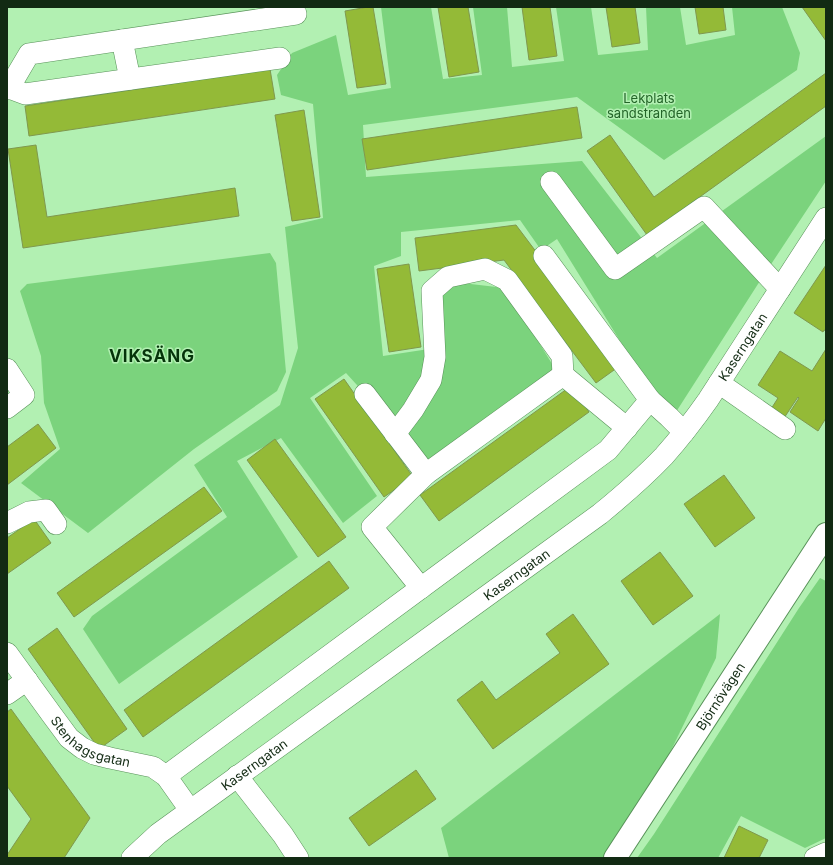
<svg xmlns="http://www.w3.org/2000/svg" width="833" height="865" viewBox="0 0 833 865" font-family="Inter,sans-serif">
  <rect width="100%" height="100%" fill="#b2f0b2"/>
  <g fill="#7bd37d">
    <path d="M381,7h50l12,72 39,-4 -9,-68h34l5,60 52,-6 -8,-54h35l7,48 50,-5 -2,-43h34l6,38 49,-10 -3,-28h50l18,46 -3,17 -133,90 -87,-63 -214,28 3,52 216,-16 75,97 169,-122v45l-68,103 -82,128 -20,-13 -99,-160 -16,11 -21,-30 -119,12v24l-27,10 9,90 59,-9 -4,-54 24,-10 43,5 49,79 -6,11 -119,86 -83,-91 -36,25 67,98 -34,27 -62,-85 -44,23 61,96 -179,127 -36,-55 9,-13 135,-99 -33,-52 86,-60 18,-57 -13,-121 38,-9 -10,-114 -32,-9 -4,-20 15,-22 44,-18 12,60 43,-7z"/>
    <path d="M270,253l6,10 10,109 -9,19 -83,58 -106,84 -67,-50 39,-34 -16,-46 -3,-47 -21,-65 7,-7z"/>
    <path d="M820,578l6,3v257l-21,10 -64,-32 -23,42h-81l17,-24 145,-226z"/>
    <path d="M720,614l-4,44 -56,115 -56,85h-155l-8,-30z"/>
  </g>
  <g fill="#94ba37" stroke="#7f984e">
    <path d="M368,7h5l13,77 -29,4 -12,-77z"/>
    <path d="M438,7h30l11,65 -30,5z"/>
    <path d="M522,7h28l7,49 -28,4z"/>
    <path d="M606,7h29l5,36 -28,4z"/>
    <path d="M695,7h28l3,23 -27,4z"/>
    <path d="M802,7h24v34z"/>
    <path d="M270,69l5,30 -246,37 -4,-30z"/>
    <path d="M826,73v33l-179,129 -60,-84 23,-16 44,62z"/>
    <path d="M577,107l5,31 -215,32 -5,-31z"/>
    <path d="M304,110l16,107 -28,4 -17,-106z"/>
    <path d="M36,145l11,72 188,-29 4,28 -216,32 -15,-99z"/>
    <path d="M516,225l105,140 -25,18 -92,-123 -85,11 -4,-33z"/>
    <path d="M409,264l12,83 -32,5 -12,-83z"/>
    <path d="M826,265v66l-2,-1 -1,2 -29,-19z"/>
    <path d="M826,349v69l-8,13 -28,-19 9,-14 -1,-1 -14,21 -13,-9 7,-11 -20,-13 22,-34 32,20z"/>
    <path d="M344,379l69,98 -29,20 -69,-98z"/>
    <path d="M571,386l18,26 -150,109 -19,-26z"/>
    <path d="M38,424l18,24 -49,37v-38z"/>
    <path d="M275,439l71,98 -28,20 -71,-97z"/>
    <path d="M724,475l31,43 -40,29 -31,-43z"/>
    <path d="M204,487l18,24 -148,106 -17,-24z"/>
    <path d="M34,519l17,24 -44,31v-36z"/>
    <path d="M660,552l33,44 -40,29 -32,-44z"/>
    <path d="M329,561l20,27 -206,149 -19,-27z"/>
    <path d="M573,614l36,50 -116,85 -36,-49 25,-19 14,19 64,-47 -14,-19z"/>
    <path d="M57,628l70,101 -28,20 -71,-100z"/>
    <path d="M11,709l79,109 -26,40h-57v-3l24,-36 -24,-33v-74z"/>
    <path d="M416,770l20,29 -67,47 -20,-28z"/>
    <path d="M739,826l29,14 -9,18h-35z"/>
  </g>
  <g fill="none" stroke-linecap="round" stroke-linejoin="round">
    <g stroke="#589259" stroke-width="22">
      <g id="minor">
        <path d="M122,40l8,39"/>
        <path d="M9,88l16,6 255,-36"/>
        <path d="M7,89l2,-1 20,-34 267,-40"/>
        <path d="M551,182l64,87 89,-62 76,82"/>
        <path d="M7,369l17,26 -17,13"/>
        <path d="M719,383l66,46"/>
        <path d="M365,394l61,80 -54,53 49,61"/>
        <path d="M650,400l19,17 15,15"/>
        <path d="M395,434l18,-24 18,-30 4,-23 -3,-66 16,-14 37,-8 22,11 55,76 1,19"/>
        <path d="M426,474l137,-99 64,53"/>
        <path d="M7,523l22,-11 17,-2 10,14"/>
        <path id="s1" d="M7,653l45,62 17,23 13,10 12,6 16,4 43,9 13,9 24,34"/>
        <path d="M7,694l20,-14"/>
        <path d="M166,776l442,-326 42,-50 -106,-144"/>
        <path d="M237,776l46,59 15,23"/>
        <path id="s2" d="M132,858l26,-24 442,-320c22,-18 44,-37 64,-58 16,-18 30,-36 44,-56l118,-182"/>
        <path d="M815,858l11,-5"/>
      </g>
    </g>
    <g stroke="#589259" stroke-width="24">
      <g id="major">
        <path id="s3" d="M615,858l211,-324"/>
      </g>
    </g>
    <use href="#minor" stroke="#fff" stroke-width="21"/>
    <use href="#major" stroke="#fff" stroke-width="22"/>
  </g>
  <g text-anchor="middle" stroke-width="3" stroke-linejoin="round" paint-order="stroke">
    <g font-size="13" fill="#236428" stroke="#b2f0b2">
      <text x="649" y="103">Lekplats<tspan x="649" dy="15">sandstranden</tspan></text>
    </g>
    <g font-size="13" fill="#122a13" stroke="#b2f0b2">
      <text dy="5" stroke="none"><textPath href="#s2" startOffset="802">Kaserngatan</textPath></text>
      <text dy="5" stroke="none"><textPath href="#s2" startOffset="478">Kaserngatan</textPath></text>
      <text dy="5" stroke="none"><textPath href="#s3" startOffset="193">Björnövägen</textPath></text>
      <text dy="5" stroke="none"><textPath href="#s1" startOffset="126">Stenhagsgatan</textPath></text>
      <text dy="5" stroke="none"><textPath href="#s2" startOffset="154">Kaserngatan</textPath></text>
    </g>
    <g font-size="17" font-weight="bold" letter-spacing="1" fill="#05340a" stroke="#b2f0b2">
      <text x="152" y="362">VIKSÄNG</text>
    </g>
  </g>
  <rect width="833" height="865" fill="none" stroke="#122a13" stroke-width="16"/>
</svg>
